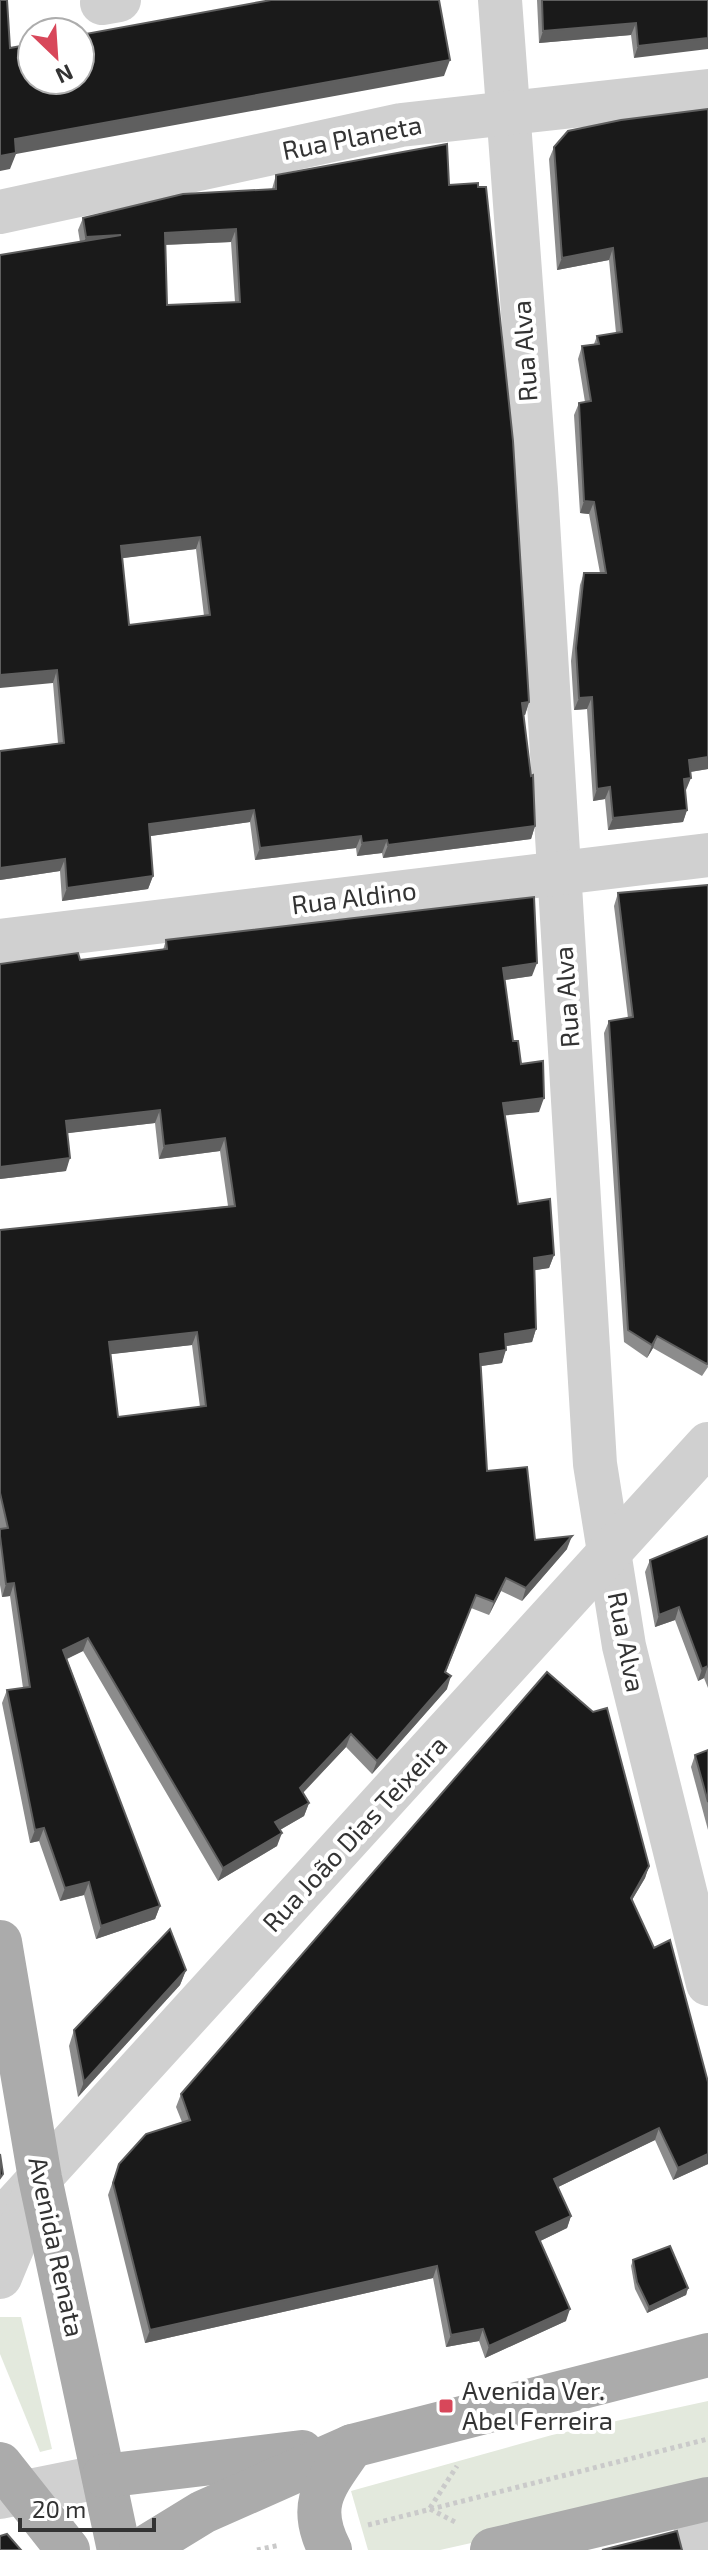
<svg xmlns="http://www.w3.org/2000/svg" width="708" height="2550" viewBox="0 0 708 2550" font-family="'Exo 2',sans-serif">
  <rect width="100%" height="100%" fill="#fff"/>
  <g fill="#e3e9dd">
    <path d="M0,2317h21l31,132 -12,3 -40,-98z"/>
    <path d="M708,2401v89l-268,60h-72l-17,-59 201,-56z"/>
  </g>
  <g fill="none" stroke-linecap="round" stroke-linejoin="round">
    <g stroke="#cacaca" stroke-width="5" stroke-dasharray="4 4" stroke-linecap="butt">
      <path d="M430,2508l27,-42"/>
      <path d="M430,2509l27,14"/>
      <path d="M368,2525l340,-86"/>
      <path d="M257,2550l23,-5"/>
    </g>
    <g stroke="#d0d0d0" stroke-width="44">
      <path d="M500,0l36,489 59,975 29,182 84,338"/>
      <path d="M102,3l17,-3"/>
      <path d="M0,212l401,-87 307,-34"/>
      <path d="M0,941l708,-86"/>
      <path d="M0,2222l708,-778"/>
      <path d="M0,2277l34,-82"/>
      <path d="M0,2497l104,-21"/>
      <path d="M691,2503l9,47"/>
    </g>
    <g stroke="#ababab" stroke-width="44">
      <path d="M0,1942l40,236 79,372"/>
      <path d="M0,2464l68,86"/>
      <path d="M104,2476l198,-24"/>
      <path d="M141,2550l62,-38 149,-66 356,-91"/>
      <path d="M330,2550c-24,-46 -4,-66 22,-104"/>
      <path d="M492,2550l216,-51"/>
    </g>
  </g>
  <g fill="#8c8c8c" fill-rule="evenodd">
    <path d="M537,0h171l-74,58 -3,-23 -92,8z"/>
    <path d="M708,109v660l-18,3 -5,18 2,20 -4,12 -75,8 -3,-31 -12,2 -6,-92 -13,1 -3,-49 9,-76 4,-12h16l-11,-59 -9,-1 -6,-98 5,-12 6,-1 -7,-43 4,-13 12,-2 3,-8 19,-3 -7,-73 -52,10 -8,-111 5,-12z"/>
    <path d="M276,175l202,12 51,515 -4,13h-2l12,111 -4,13 -148,19 -1,-5 -25,3 -1,-8 -101,12 -5,-38 -100,14 3,40 -5,13 -86,12 -2,-30 -60,9v-129l58,-8 -5,-60 27,-441 -2,-12 5,-12 189,-29zM231,242l4,60 -68,3 -2,-60zM196,549l8,67 -75,9 -7,-67z"/>
    <path d="M618,893l90,474 -6,9 -49,-28 -6,10 -23,-16 -20,-309 5,-12 19,-3 -14,-112z"/>
    <path d="M166,940l366,36 -28,4 9,61 26,71 -34,3 13,89 36,51 -5,13 -14,2 1,59 -4,13 -26,4 -4,17 -21,3 6,105 48,69 32,9 -45,52 -21,-10 -12,24 -18,-7 -25,64 1,17 -75,85 -26,-27 -43,46 6,10 -5,13 -24,14 -3,16 -59,35 -135,-230 -16,8 93,247 -5,13 -59,20 -12,-44 -24,6 -21,-60 -9,2 -28,-140 5,-13 16,-2 -13,-92 -8,1 -2,-12v-355l228,-24 -8,-55 -61,8 -4,-36 -88,10 -1,38 -66,8v-215l80,-4 83,-10zM192,1345l8,62 -82,10 -7,-63z"/>
    <path d="M708,1536v152l-4,-10 -6,3 -23,-61 -20,7 -10,-55 5,-12z"/>
    <path d="M708,1750v80l-17,-63 4,-12z"/>
    <path d="M649,1866l-4,12 -13,22 76,182v82l-35,16 -18,-40 -97,47 13,29 -4,12 -27,13 26,80 -81,37 -6,-17 -33,6 -13,-69 -288,65 -37,-148 11,-31 63,-42 -6,-15 5,-13z"/>
    <path d="M186,1970l-6,15 -102,112 -9,-51 5,-16z"/>
    <path d="M633,2260l55,28 -2,7 -39,18 -12,-24 -4,-23z"/>
  </g>
  <g fill="#5f5f5f">
    <path d="M636,23l-5,12 -92,8 4,-12z"/>
    <path d="M708,38v11l-74,9 4,-12z"/>
    <path d="M450,60l-6,16 -428,78 -6,15 -10,2v-15l15,-17z"/>
    <path d="M236,229l-5,13 -71,3 5,-12z"/>
    <path d="M121,235l-40,14 5,-12z"/>
    <path d="M613,248l-4,12 -52,10 5,-12z"/>
    <path d="M584,501l10,1 -5,12 -9,-1z"/>
    <path d="M200,537l-4,12 -80,10 5,-13z"/>
    <path d="M57,670l-4,13 -53,5v-13z"/>
    <path d="M592,697l-5,12 -13,1 5,-12z"/>
    <path d="M529,702l-4,13h-8l5,-12z"/>
    <path d="M708,757v12l-24,4 5,-13z"/>
    <path d="M691,778l-5,12 -6,1 4,-12z"/>
    <path d="M610,787l-5,12 -12,2 4,-12z"/>
    <path d="M254,810l-4,12 -106,15 5,-13z"/>
    <path d="M687,810l-4,12 -75,8 5,-12z"/>
    <path d="M535,826l-4,13 -148,19 5,-13z"/>
    <path d="M361,836l-5,12 -101,12 5,-12z"/>
    <path d="M387,840l-5,13 -25,3 5,-13z"/>
    <path d="M65,859l-5,12 -60,9v-12z"/>
    <path d="M153,876l-5,13 -86,12 5,-13z"/>
    <path d="M537,963l-5,13 -34,5 5,-13z"/>
    <path d="M544,1098l-5,14 -40,4 4,-13z"/>
    <path d="M160,1110l-5,13 -94,11 5,-13z"/>
    <path d="M225,1138l-5,13 -61,8 5,-13z"/>
    <path d="M70,1158l-4,13 -66,8v-12z"/>
    <path d="M554,1255l-5,13 -19,3 4,-13z"/>
    <path d="M536,1329l-4,13 -32,5 5,-13z"/>
    <path d="M197,1332l-5,13 -88,10 5,-13z"/>
    <path d="M657,1336l-4,12 -6,10 5,-13z"/>
    <path d="M506,1350l-4,13 -27,4 5,-13z"/>
    <path d="M572,1536l-5,13 -45,52 4,-13z"/>
    <path d="M506,1578l-5,13 -12,24 5,-13z"/>
    <path d="M14,1583l-4,13 -8,1 4,-13z"/>
    <path d="M679,1607l-4,13 -20,7 4,-12z"/>
    <path d="M88,1638l-5,13 -25,12 5,-13z"/>
    <path d="M708,1666l-4,12 -6,3 4,-12z"/>
    <path d="M451,1676l-4,13 -75,85 5,-13z"/>
    <path d="M351,1734l-5,13 -51,54 5,-13z"/>
    <path d="M309,1803l-5,13 -33,19 4,-13z"/>
    <path d="M44,1828l-5,13 -9,2 5,-13z"/>
    <path d="M282,1833l-5,13 -59,35 5,-13z"/>
    <path d="M649,1866l-4,12 -19,32 5,-12z"/>
    <path d="M89,1882l-5,13 -24,6 5,-13z"/>
    <path d="M160,1906l-5,13 -59,20 5,-13z"/>
    <path d="M186,1970l-6,15 -102,112 6,-15z"/>
    <path d="M659,2128l-4,12 -105,51 4,-12z"/>
    <path d="M708,2154v10l-35,16 5,-12z"/>
    <path d="M571,2216l-4,12 -35,17 4,-13z"/>
    <path d="M437,2266l-4,12 -288,65 5,-13z"/>
    <path d="M688,2288l-2,7 -39,18 2,-6z"/>
    <path d="M570,2309l-4,12 -81,37 4,-12z"/>
    <path d="M483,2329l-4,12 -33,6 5,-12z"/>
  </g>
  <g fill="#1a1a1a" stroke="#5f5f5f" stroke-width="2" fill-rule="evenodd">
    <path d="M0,0h7l3,48 22,-4v36h48v-45l191,-35h168l11,60 -435,79 1,14 -16,3z"/>
    <path d="M542,0h166v38l-70,8 -2,-23 -93,8z"/>
    <path d="M708,109v648l-19,3 2,18 -7,1 3,31 -74,8 -3,-31 -13,2 -5,-92 -13,1 -3,-50 8,-75h22l-12,-71 -10,-1 -5,-98 12,-2 -9,-55 17,-2 -2,-8 25,-4 -9,-84 -51,10 -8,-111 14,-16 53,-11z"/>
    <path d="M447,144l2,41 29,-2v4h8l27,254 16,261 -7,1 9,73 2,-1 2,51 -147,19 -1,-5 -25,3 -1,-7 -101,12 -6,-38 -105,14 4,52 -86,12 -2,-29 -65,9v-117l64,-8 -7,-73 -57,5v-420l121,-20 -35,2 -3,-19 100,-24 93,-5v-14zM236,229l4,73 -73,3 -2,-72zM200,537l10,78 -81,10 -8,-79z"/>
    <path d="M708,885v477l-1,2 -50,-28 -5,9 -24,-15 -19,-309 24,-4 -15,-124z"/>
    <path d="M534,897l3,66 -34,5 10,73h5l3,23 22,-3 1,37 -41,5 15,101 32,-5 4,56 -20,3 2,71 -31,5 1,16 -26,4 7,117 40,-4 8,73 37,-4 -46,52 -20,-10 -12,24 -18,-7 -31,77 6,4 -74,85 -26,-27 -51,54 9,15 -34,19 7,11 -59,35 -135,-230 -25,12 97,256 -59,20 -12,-44 -24,6 -21,-60 -9,2 -28,-140 23,-3 -16,-104 -8,1 -6,-48v-7l8,-1 -8,-35v-263l235,-24 -10,-68 -61,8 -4,-36 -94,11 4,37 -70,9v-203l78,-11 2,7 87,-11 -1,-9zM197,1332l9,74 -88,11 -9,-75z"/>
    <path d="M708,1536v130l-6,3 -23,-62 -20,8 -9,-55z"/>
    <path d="M547,1672l46,40 14,-4 42,158 -18,32 23,50 16,-8 38,142v72l-30,14 -19,-40 -105,51 17,37 -35,16 34,77 -81,37 -6,-17 -32,6 -14,-69 -287,64 -37,-147 6,-19 27,-30 44,-14 -9,-26z"/>
    <path d="M708,1750v52l-13,-47z"/>
    <path d="M170,1929l16,41 -102,112 -10,-52z"/>
    <path d="M0,2154l3,20 -3,4z"/>
    <path d="M670,2246l18,42 -39,19 -12,-25 -4,-22z"/>
    <path d="M677,2531l5,19h-80z"/>
    <path d="M7,2534l14,16h-21v-14z"/>
  </g>
  <rect fill="#d8475a" stroke="#fff" stroke-width="3" x="438" y="2398" width="16" height="16" rx="4"/>
  <g text-anchor="middle" stroke-width="8" stroke-linejoin="round" paint-order="stroke">
    <g font-size="26" fill="#333" stroke="#fff">
      <text transform="translate(352 138) rotate(-11)" y="9">Rua Planeta</text>
      <text transform="translate(525 351) rotate(-94)" y="9">Rua Alva</text>
      <text transform="translate(354 898) rotate(-7)" y="9">Rua Aldino</text>
      <text transform="translate(567 997) rotate(-94)" y="9">Rua Alva</text>
      <text transform="translate(626 1642) rotate(79)" y="9">Rua Alva</text>
      <text transform="translate(355 1834) rotate(-47)" y="9">Rua João Dias Teixeira</text>
      <text transform="translate(56 2247) rotate(78)" y="9">Avenida Renata</text>
    </g>
    <g font-size="26" fill="#333" stroke="#fff" text-anchor="start">
      <text x="462" y="2400">Avenida Ver.<tspan x="462" dy="30">Abel Ferreira</tspan></text>
    </g>
  </g>
  <g transform="translate(56 56) rotate(155)"><circle r="38" fill="#ffffff" stroke="#adadad" stroke-width="2"/>
  <path d="M0-6L14 30L0 20L-14 30Z" fill="#d8475a"/>
  <text y="-12" font-size="22" font-weight="bold" text-anchor="middle" fill="#333333">N</text>
  </g>
  <path d="M20 2518v12h134v-12" fill="none" stroke="#333333" stroke-width="4"/>
  <text x="32" y="2518" font-size="24" fill="#333333" stroke="#ffffff" stroke-width="6" paint-order="stroke">20 m</text>
</svg>
